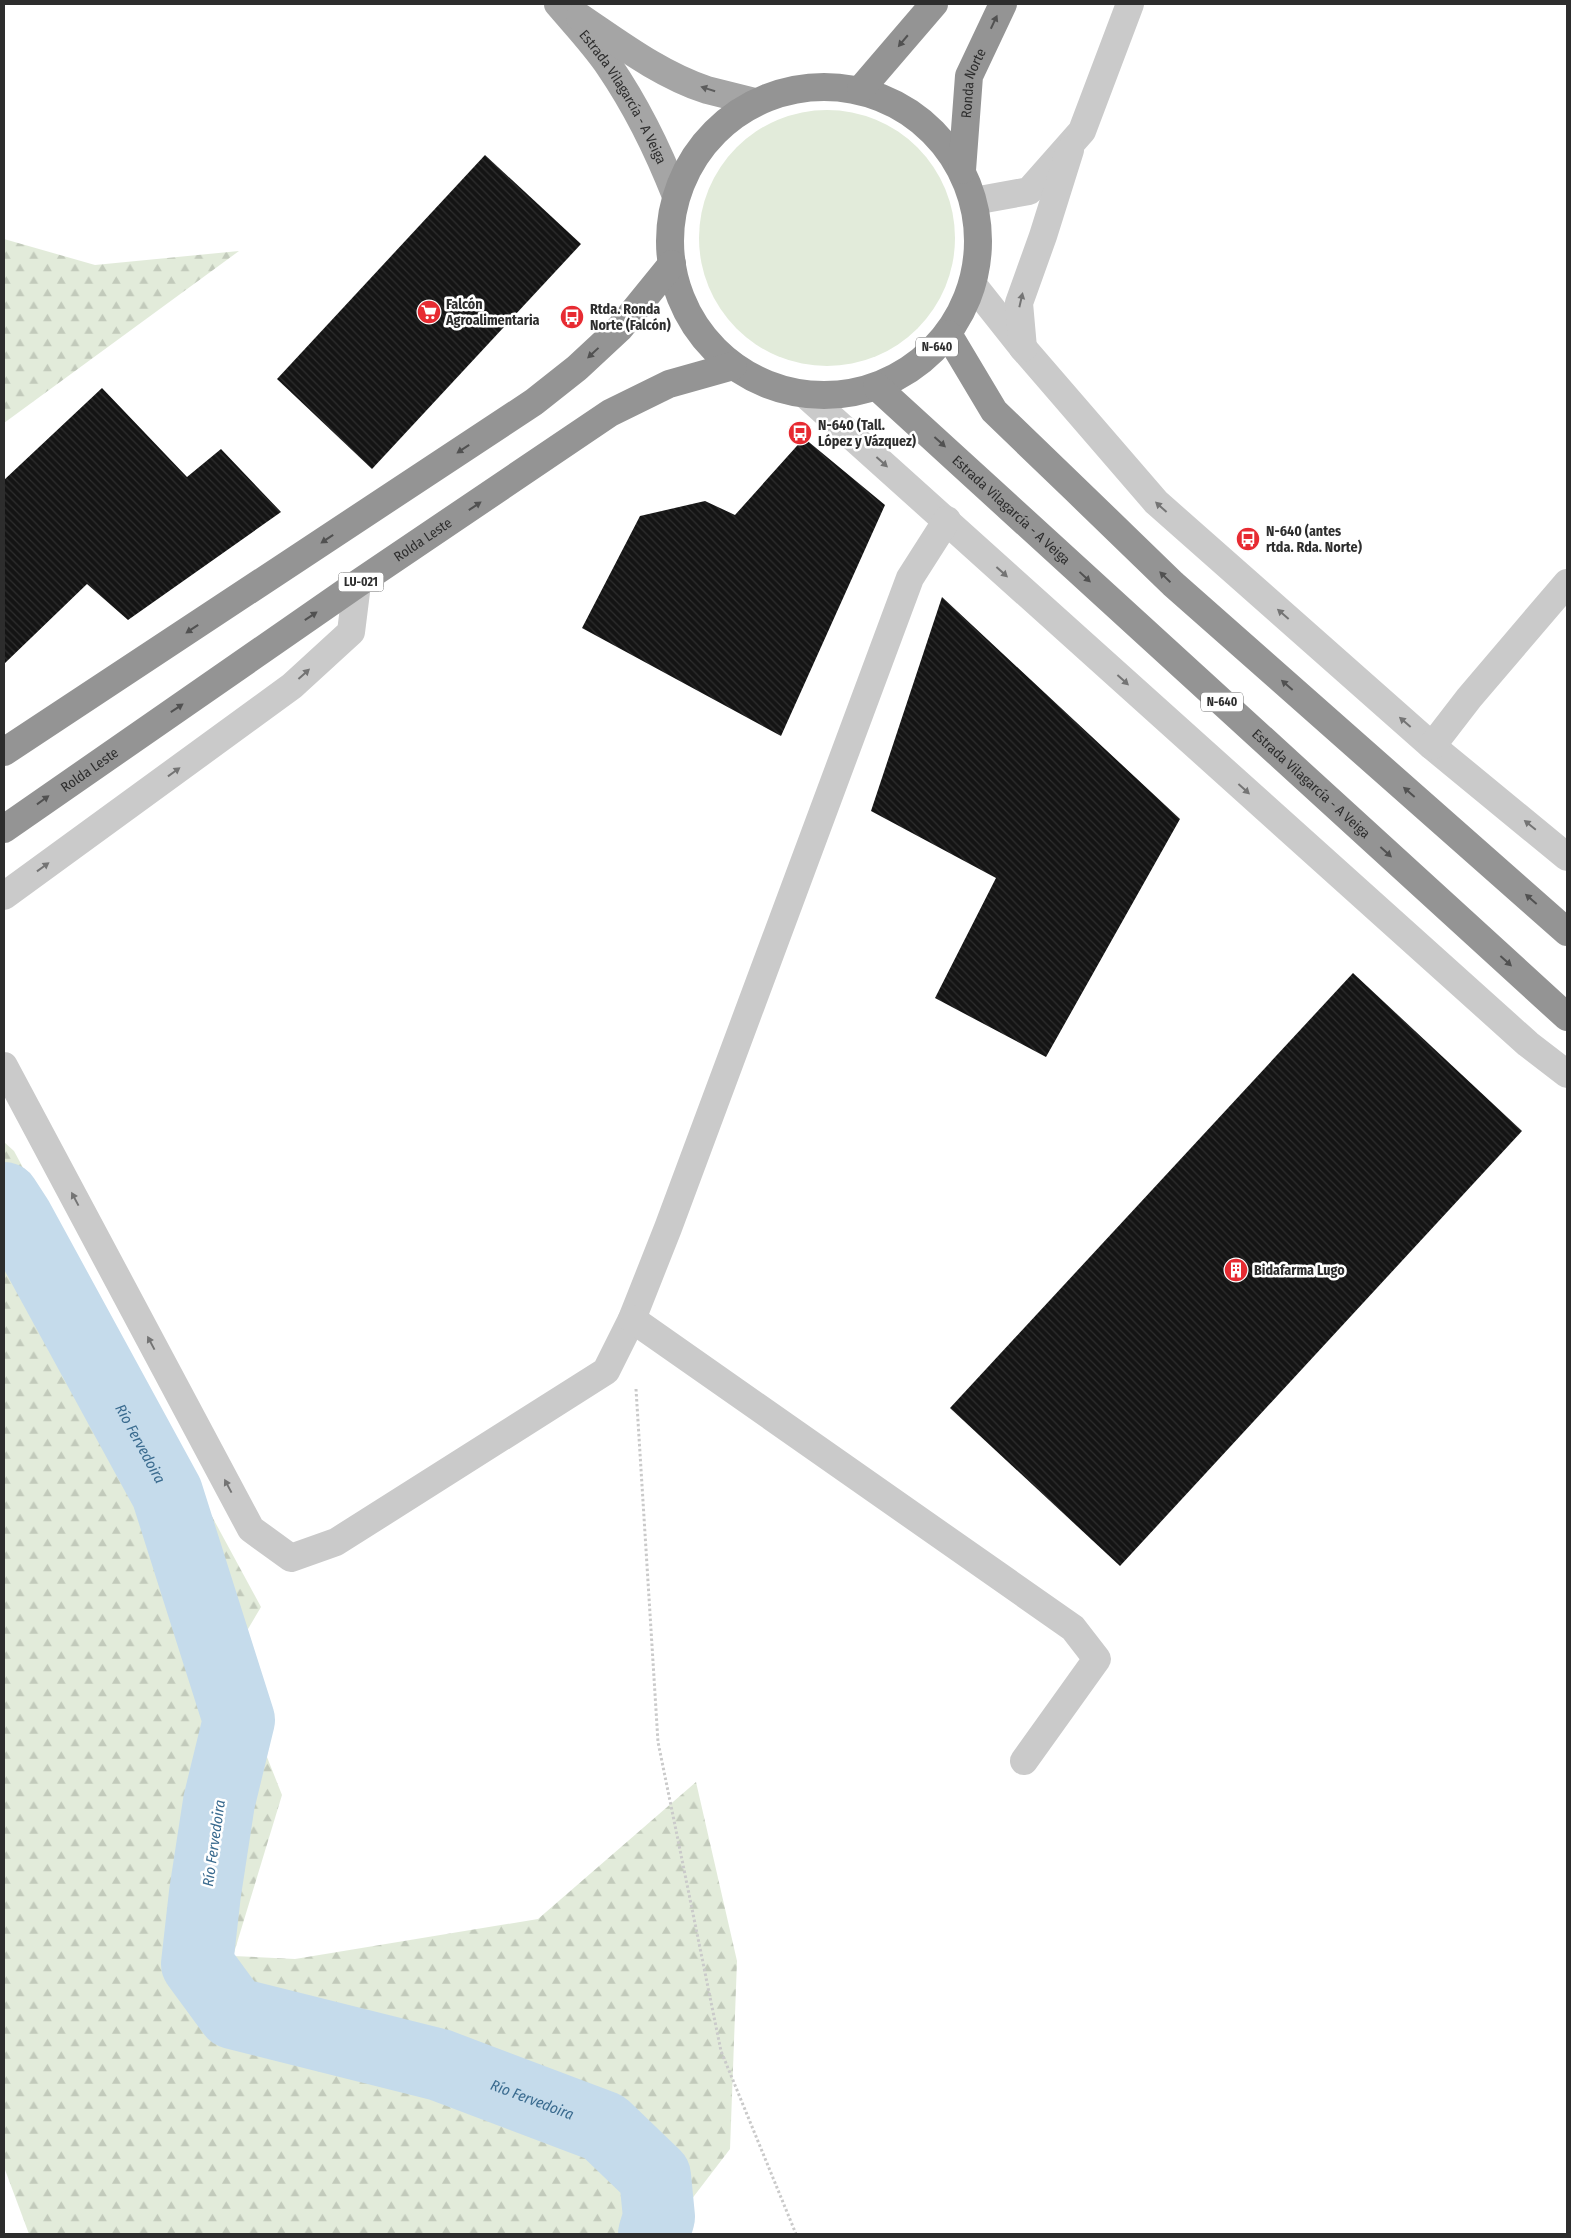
<svg xmlns="http://www.w3.org/2000/svg" width="1571" height="2238" viewBox="0 0 1571 2238" font-family="'Fira Sans Condensed',sans-serif">
  <defs>
    <pattern id="forest-firs" width="22" height="20" patternUnits="userSpaceOnUse" patternTransform="scale(1.25)"><rect width="22" height="20" fill="#e2ebda"/><path d="M5 1l3.5 6h-7zM16 11l3.5 6h-7z" fill="#c2cabb"/></pattern>
    <pattern id="building-back-hatch" width="6" height="6" patternUnits="userSpaceOnUse" patternTransform="scale(1.25)"><rect width="6" height="6" fill="#141414"/><path d="M-1 5l2 2M0 0l6 6M5-1l2 2" fill="none" stroke="#2e2e2e"/></pattern>
  </defs>
  <rect width="100%" height="100%" fill="#fff"/>
  <circle fill="#e2ebda" cx="827" cy="238" r="128"/>
  <g fill="url(#forest-firs)">
    <path d="M4,239l91,26 144,-14 -235,172z"/>
    <path d="M4,1142l10,9 247,456 -32,54 53,134 -49,161 62,3 243,-40 158,-137 41,179 -7,188 -65,85h-636l-25,-67z"/>
  </g>
  <g fill="none" stroke-linecap="round" stroke-linejoin="round">
    <path stroke="#c5dbeb" stroke-width="72" id="s1" d="M4,1198l13,20 150,275 72,227 -20,82 -14,91 -8,71 36,49 207,52 164,62 51,49 4,41 -5,17"/>
  </g>
  <g fill="url(#building-back-hatch)">
    <path d="M485,155l96,89 -209,225 -95,-90z"/>
    <path d="M102,388l85,89 34,-28 60,63 -153,108 -41,-36 -83,80v-184z"/>
    <path d="M804,438l81,67 -104,231 -199,-108 58,-112 65,-15 30,14z"/>
    <path d="M942,597l238,222 -134,238 -111,-59 61,-120 -125,-67z"/>
    <path d="M1353,973l169,158 -402,435 -170,-158z"/>
  </g>
  <g fill="none" stroke-linecap="round" stroke-linejoin="round">
    <path stroke="#cacaca" stroke-width="3" stroke-dasharray="2.5 2.5" stroke-linecap="butt" d="M636,1389l22,353 63,309 75,183"/>
    <g stroke="#cacaca" stroke-width="28">
      <path d="M974,201l55,-10 53,-60 48,-127"/>
      <path d="M973,285l50,63 133,154 276,244 135,111"/>
      <path d="M1023,348l-4,-45 24,-67 27,-86"/>
      <path d="M806,395l722,649 39,30"/>
      <path d="M1432,746l37,-48 98,-115"/>
      <path d="M4,896l288,-210 59,-54 6,-48"/>
      <path d="M4,1066l247,463 40,29 45,-16 270,-171 26,-52 36,-91 242,-650 37,-58"/>
      <path d="M632,1319l441,309 24,31 -73,102"/>
    </g>
    <g stroke="#a5a5a5" stroke-width="28">
      <path id="s2" d="M558,4c17,20 36,40 51,62 28,41 49,84 67,130"/>
      <path d="M580,17c40,27 81,58 127,73 16,4 32,8 48,12"/>
    </g>
    <g stroke="#949494" stroke-width="28">
      <circle cx="824" cy="241" r="154"/>
      <path d="M861,89l73,-85"/>
      <path id="s3" d="M962,170l7,-94 34,-72"/>
      <path d="M948,334l46,77 82,79 97,94 394,348"/>
      <path id="s4" d="M877,387l690,630"/>
      <path d="M4,752l530,-350 43,-34 43,-40 52,-64"/>
      <path id="s5" d="M4,829l353,-245 253,-171 59,-29 64,-18"/>
    </g>
  </g>
  <defs><path id="oneway-solid" d="M-6-.8H1V-3.2L6.5 0L1 3.2V.8H-6Z" transform="scale(1.25)"/></defs>
  <g fill="#515151">
    <use href="#oneway-solid" transform="translate(994 22) rotate(-65)"/>
    <use href="#oneway-solid" transform="translate(903 41) rotate(130)"/>
    <use href="#oneway-solid" transform="translate(593 353) rotate(137)"/>
    <use href="#oneway-solid" transform="translate(940 442) rotate(42)"/>
    <use href="#oneway-solid" transform="translate(463 449) rotate(146)"/>
    <use href="#oneway-solid" transform="translate(475 506) rotate(-34)"/>
    <use href="#oneway-solid" transform="translate(327 539) rotate(146)"/>
    <use href="#oneway-solid" transform="translate(1085 577) rotate(43)"/>
    <use href="#oneway-solid" transform="translate(1165 577) rotate(-136)"/>
    <use href="#oneway-solid" transform="translate(311 616) rotate(-34)"/>
    <use href="#oneway-solid" transform="translate(192 629) rotate(146)"/>
    <use href="#oneway-solid" transform="translate(1287 685) rotate(-139)"/>
    <use href="#oneway-solid" transform="translate(177 708) rotate(-34)"/>
    <use href="#oneway-solid" transform="translate(1409 792) rotate(-139)"/>
    <use href="#oneway-solid" transform="translate(43 800) rotate(-36)"/>
    <use href="#oneway-solid" transform="translate(1386 852) rotate(42)"/>
    <use href="#oneway-solid" transform="translate(1531 899) rotate(-139)"/>
    <use href="#oneway-solid" transform="translate(1506 961) rotate(42)"/>
  </g>
  <use fill="#5d5d5d" href="#oneway-solid" transform="translate(708 89) rotate(-162)"/>
  <g fill="#747474">
    <use href="#oneway-solid" transform="translate(1021 300) rotate(-77)"/>
    <use href="#oneway-solid" transform="translate(882 462) rotate(42)"/>
    <use href="#oneway-solid" transform="translate(1161 507) rotate(-138)"/>
    <use href="#oneway-solid" transform="translate(1002 572) rotate(42)"/>
    <use href="#oneway-solid" transform="translate(1283 614) rotate(-139)"/>
    <use href="#oneway-solid" transform="translate(304 674) rotate(-42)"/>
    <use href="#oneway-solid" transform="translate(1123 680) rotate(42)"/>
    <use href="#oneway-solid" transform="translate(1405 722) rotate(-139)"/>
    <use href="#oneway-solid" transform="translate(174 772) rotate(-36)"/>
    <use href="#oneway-solid" transform="translate(1244 789) rotate(42)"/>
    <use href="#oneway-solid" transform="translate(1530 825) rotate(-141)"/>
    <use href="#oneway-solid" transform="translate(43 867) rotate(-36)"/>
    <use href="#oneway-solid" transform="translate(75 1199) rotate(-118)"/>
    <use href="#oneway-solid" transform="translate(151 1343) rotate(-118)"/>
    <use href="#oneway-solid" transform="translate(228 1486) rotate(-118)"/>
  </g>
  <defs>
    <g id="supermarket-disc" transform="scale(1.25)"><circle r="9.5" fill="#e72b32" stroke="#fff"/><path d="M-6-5.5h2.5l.6 2H6L4.5 2H-2.5L-4.4-4H-6ZM-1.5 3.2a1.3 1.3 0 1 0 .1 0ZM3 3.2a1.3 1.3 0 1 0 .1 0Z" fill="#fff"/></g>
    <g id="bus-disc" transform="scale(1.25)"><circle r="9.5" fill="#e72b32" stroke="#fff"/><path d="M-5-6H5V4H4V6H2V4H-2V6H-4V4H-5ZM-3.5-4V0h7V-4ZM-3.5 1.2v1.5H-2V1.2ZM2 1.2v1.5H3.5V1.2Z" fill="#fff"/></g>
    <g id="building-disc" transform="scale(1.25)"><circle r="9.5" fill="#e72b32" stroke="#fff"/><path d="M-4-6H4V6H1V3H-1V6H-4ZM-2.5-4.3h1.7v1.8h-1.7ZM.8-4.3h1.7v1.8H.8ZM-2.5-1h1.7V.8h-1.7ZM.8-1h1.7V.8H.8Z" fill="#fff"/></g>
  </defs>
  <g fill-rule="evenodd">
    <use href="#supermarket-disc" x="429" y="312"/>
    <use href="#bus-disc" x="572" y="317"/>
    <use href="#bus-disc" x="800" y="433"/>
    <use href="#bus-disc" x="1248" y="539"/>
    <use href="#building-disc" x="1236" y="1270"/>
  </g>
  <g text-anchor="middle" stroke-width="5" stroke-linejoin="round" paint-order="stroke">
    <g fill="#fff" stroke="#6c6c6c" stroke-width="1">
      <rect x="916" y="337.5" width="42" height="19" rx="4"/>
      <rect x="338.5" y="572.5" width="45" height="19" rx="4"/>
      <rect x="1201" y="692.5" width="42" height="19" rx="4"/>
    </g>
    <g font-size="12" font-weight="bold" fill="#2d2d2d">
      <text x="937" y="351">N-640</text>
      <text x="361" y="586">LU-021</text>
      <text x="1222" y="706">N-640</text>
    </g>
    <g font-size="14" fill="#2d2d2d" stroke="#fff">
      <text dy="5" stroke="none"><textPath href="#s3" startOffset="88">Ronda Norte</textPath></text>
      <text dy="5" stroke="none"><textPath href="#s2" startOffset="114">Estrada Vilagarcía - A Veiga</textPath></text>
      <text dy="5" stroke="none"><textPath href="#s4" startOffset="182">Estrada Vilagarcía - A Veiga</textPath></text>
      <text dy="5" stroke="none"><textPath href="#s5" startOffset="509">Rolda Leste</textPath></text>
      <text dy="5" stroke="none"><textPath href="#s5" startOffset="104">Rolda Leste</textPath></text>
      <text dy="5" stroke="none"><textPath href="#s4" startOffset="588">Estrada Vilagarcía - A Veiga</textPath></text>
    </g>
    <g font-size="14" font-weight="bold" fill="#2d2d2d" stroke="#fff" text-anchor="start">
      <text x="446" y="309">Falcón<tspan x="446" dy="16">Agroalimentaria</tspan></text>
      <text x="590" y="314">Rtda. Ronda<tspan x="590" dy="16">Norte (Falcón)</tspan></text>
      <text x="818" y="430">N-640 (Tall.<tspan x="818" dy="16">López y Vázquez)</tspan></text>
      <text x="1266" y="536">N-640 (antes<tspan x="1266" dy="16">rtda. Rda. Norte)</tspan></text>
      <text x="1254" y="1275">Bidafarma Lugo</text>
    </g>
    <g font-size="15" font-style="italic" fill="#3a6b8f" stroke="#fff">
      <text dy="5" stroke="none"><textPath href="#s1" startOffset="281">Río Fervedoira</textPath></text>
      <text transform="translate(214 1843) rotate(-82)" y="5">Río Fervedoira</text>
      <text dy="5" stroke="none"><textPath href="#s1" startOffset="1196">Río Fervedoira</textPath></text>
    </g>
  </g>
  <rect width="1571" height="2238" fill="none" stroke="#2d2d2d" stroke-width="10"/>
</svg>
